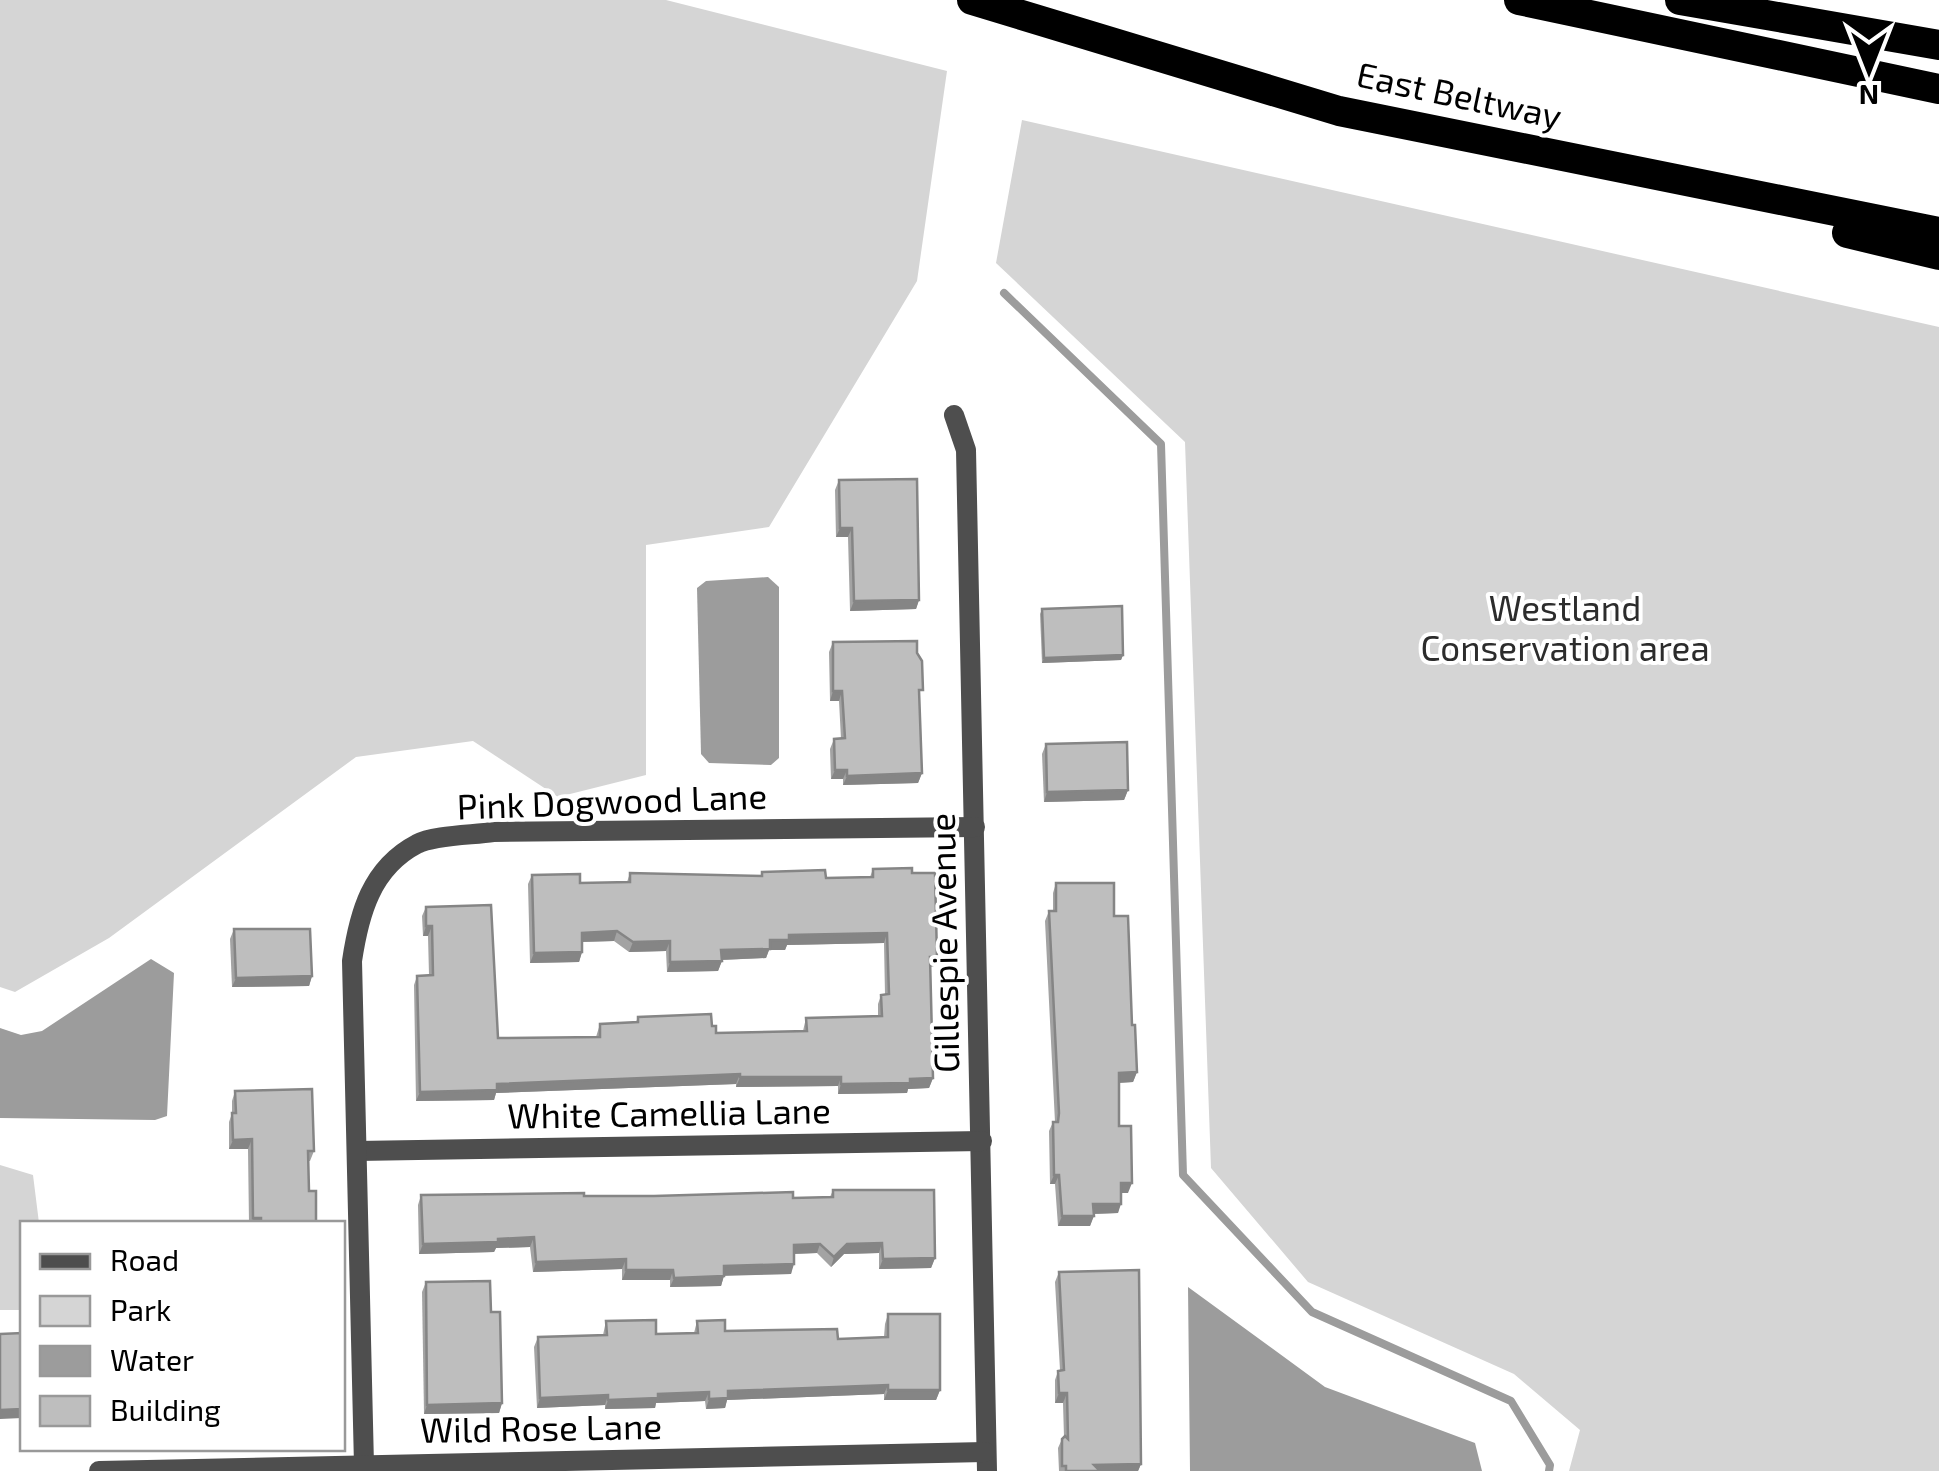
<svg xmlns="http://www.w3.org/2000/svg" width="1939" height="1471" viewBox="0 0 1939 1471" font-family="'Exo 2',sans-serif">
  <rect width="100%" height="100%" fill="#fff"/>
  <g fill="#d5d5d5">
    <path d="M0,0h666l281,71 -30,210 -148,246 -123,18v230l-88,22 -85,-56 -117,16 -247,181 -94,54 -15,-5z"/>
    <path d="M1022,120l917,207v1144h-370l11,-41 -66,-56 -206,-92 -97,-114 -26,-726 -189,-179z"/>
    <path d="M0,1165l33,10 6,48 -17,1v86h-22z"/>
  </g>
  <g fill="#9c9c9c">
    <path d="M768,577l11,10v171l-8,7 -62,-2 -8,-9 -4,-166 9,-7z"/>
    <path d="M151,959l23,14 -7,143 -12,4 -155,-2v-90l21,7 21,-4z"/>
    <path d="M1188,1287l137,100 150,56 7,28h-292z"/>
  </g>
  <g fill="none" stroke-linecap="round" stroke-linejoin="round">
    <path stroke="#9c9c9c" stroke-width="8" d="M1004,293l157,151 22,731 129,137 199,89 39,64 -1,6"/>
    <g stroke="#4e4e4e" stroke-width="20">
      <path d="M954,415l12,35 21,1021"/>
      <path d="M357,1151l625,-10"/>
      <path d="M364,1465l-12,-504c7,-47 19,-93 65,-117 16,-9 56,-9 76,-12l482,-5"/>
      <path d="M99,1471l886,-19"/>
    </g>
    <g stroke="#000" stroke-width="30">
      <path d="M972,0l367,111 600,121"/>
      <path d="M1519,0l420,89"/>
      <path d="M1680,0l259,45"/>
      <path d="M1847,233l92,22"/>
    </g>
  </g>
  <g fill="#a3a3a3">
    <path d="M839,480l80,120 -3,9 -66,2 -2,-74h-12l-1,-47z"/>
    <path d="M1042,609l81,46 -2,5 -79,3 -2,-49z"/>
    <path d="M833,642l86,57 3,74 -4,10 -75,2v-6h-12l-1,-30 4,-10h7l-2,-38h-9l-1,-49z"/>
    <path d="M1046,744l82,46 -4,10 -80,2 -2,-48z"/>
    <path d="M873,869l39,4 22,93 -4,1 3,111 -4,10 -21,1 -1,4 -69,1v-8l-102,1v-3l-240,9 -2,7 -78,1 -2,-116 3,-9 12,-1 -1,-39h-5l-1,-20 4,-9 72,131 98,-1 4,-13 36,-2 2,-5 74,9 4,7 87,-2 3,-13 72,-2v-12l3,-9h4l-1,-52 -97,2 -2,5h-16l-3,8 -44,2 -4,11 -51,1 -1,-21 -37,1 -15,-11 -32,1v10l-3,10 -49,1 -2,-79 4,-9 48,8 47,-1 3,-9 131,3 1,-4 64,6 44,-1z"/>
    <path d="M1056,883l58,33 18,109 5,47 -4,10 -14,1v43l9,67h-7l-3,20 -24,1 -4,12h-32l-3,-42h-5l-1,-53 4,-9h2l-10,-201 4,-10h4v-18z"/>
    <path d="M234,929l78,47 -3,10 -77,1 -2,-48z"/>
    <path d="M235,1091l79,60 -4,10h-2l1,30 7,33h-67l-1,-75h-19v-27l3,-9v-12z"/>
    <path d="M833,1190l102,68 -4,10 -52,1v-16l-35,1 -13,13 -14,-14 -23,1 -3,20 -67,1 -3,11 -51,1v-7h-48v-11l-89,3 -3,-25 -34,1 -2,4 -75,2 -1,-49 3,-10 372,3 37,-1z"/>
    <path d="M1059,1272l82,192 -3,7h-79l-1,-23 4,-9 2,-2 -1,-34h-8v-23l3,-9 2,-1 -5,-88z"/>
    <path d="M426,1282l65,30 11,91 -3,10 -75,1 -2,-122z"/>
    <path d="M888,1314l52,76 -4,10h-52v-6l-157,6 -2,8 -19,1 -1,-8 -49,2 -1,5 -50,1v-4l-68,3 -3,-61 4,-10 65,-2 3,-14 50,13 38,-1 3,-12 28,10 113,8 46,-2 1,-13z"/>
  </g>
  <g fill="#858585">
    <path d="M840,528h12l-4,9h-12z"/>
    <path d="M919,600l-3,9 -66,2 4,-10z"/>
    <path d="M1123,655l-2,5 -79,3 2,-5z"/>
    <path d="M833,691h9l-3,10h-9z"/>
    <path d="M835,770h12l-4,9h-12z"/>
    <path d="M922,773l-4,10 -75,2 4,-9z"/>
    <path d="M1128,790l-4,10 -80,2 3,-10z"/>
    <path d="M426,926h6l-4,10h-5z"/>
    <path d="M617,931l-3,10 -36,1 4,-9z"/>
    <path d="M887,933l-3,10 -97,2 -2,5h-16l-3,8 -48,2 3,-10 68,-15z"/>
    <path d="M670,941l-4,10 -37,1 4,-10z"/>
    <path d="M582,952l-3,10 -49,1 4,-10z"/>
    <path d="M930,957h7l-3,9 -8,1z"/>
    <path d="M722,961l-4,10 -51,1 3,-10z"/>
    <path d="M312,976l-3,10 -77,1 4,-9z"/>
    <path d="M1137,1072l-4,10 -18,1 4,-10z"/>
    <path d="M740,1074l-4,10 -240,9 -2,7 -78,1 4,-9 77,-8z"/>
    <path d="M740,1077h101l-3,9 -102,1z"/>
    <path d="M933,1078l-4,10 -21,1 -1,4 -69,1 3,-10z"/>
    <path d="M252,1139l-4,10h-19l4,-9z"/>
    <path d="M1054,1175h5l-4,9h-5z"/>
    <path d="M1121,1183h11l-4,10h-10z"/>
    <path d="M1093,1204h28l-3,9 -28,1z"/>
    <path d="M1062,1216h32l-4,10h-32z"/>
    <path d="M253,1218h8l-3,6h-7z"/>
    <path d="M534,1237l-4,10 -34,1 -2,4 -75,2 4,-10z"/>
    <path d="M882,1243l-3,10 -35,1 -13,13 3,-10 13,-13z"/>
    <path d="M820,1244l-3,9 -27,1 4,-9z"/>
    <path d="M935,1258l-4,10 -52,1 4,-10z"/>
    <path d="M626,1259l-4,10 -89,3 3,-10z"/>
    <path d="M794,1264l-3,10 -70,2 3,-10z"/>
    <path d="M626,1270h47l-3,10h-48z"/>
    <path d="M724,1276l-3,10 -51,1 4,-9z"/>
    <path d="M888,1385l-4,9 -157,6 -2,8 -19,1 3,-10 19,-8z"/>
    <path d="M888,1390h52l-4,10h-52z"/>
    <path d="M709,1392l-4,9 -49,2 -1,5 -50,1 3,-9 50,-6z"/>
    <path d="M1059,1393h8l-4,10h-8z"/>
    <path d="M608,1395l-3,10 -68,3 3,-10z"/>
    <path d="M502,1403l-3,10 -75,1 3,-9z"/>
    <path d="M22,1409v9l-22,1v-9z"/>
    <path d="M1141,1464l-3,7h-46l2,-6z"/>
  </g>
  <g fill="#bebebe" stroke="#858585" stroke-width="2.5">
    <path d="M917,479l2,121 -65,1 -2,-73h-12l-1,-48z"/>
    <path d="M1122,606l1,49 -79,3 -2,-49z"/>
    <path d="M917,641v12l5,8 1,29h-4l3,83 -75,3v-6h-12l-1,-31 11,-1 -3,-47h-9v-49z"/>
    <path d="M1127,742l1,48 -81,2 -1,-48z"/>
    <path d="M912,868v5h23l2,84h-7l3,121 -23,1v4l-69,1v-7h-101v-3l-243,10v6l-77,2 -3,-116 16,-1 -1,-49h-6v-19l65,-2 7,133 102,-1v-13l38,-2v-5l73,-3 1,12h4v7l91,-2 -1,-13 76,-2 -1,-21 8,-1 -2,-61 -98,2v5h-19v9l-49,1 1,11 -52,1v-21l-37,1 -16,-11 -35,2v19l-48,1 -2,-78 48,-1v9l50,-1v-9l132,3v-4l63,-2 1,8 47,-1v-8z"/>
    <path d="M1056,883h58v33h14l4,109h3l2,47 -18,1v53h12l1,57h-11v21h-28l1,12h-32l-3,-41h-5l-1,-53h5l1,-9 -10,-202h7z"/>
    <path d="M234,929h76l2,47 -76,2z"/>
    <path d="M312,1089l2,62h-6l1,40h7v33h-55v-6h-8l-1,-79 -19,1 -1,-27h4l-1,-22z"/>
    <path d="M833,1190h101l1,68 -52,1 -1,-16 -35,1 -13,13 -14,-13 -26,1v19l-70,2v10l-50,2 -1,-8h-47v-11l-90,3 -2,-25 -36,2v3l-75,2 -2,-49 163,-2v3h70l139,-4v6l40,-1z"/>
    <path d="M1139,1270l2,194 -47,1 6,6h-34v-5h-4v-27l3,-3 3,3 -1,-46h-8l-1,-22 6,-1 -5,-98z"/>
    <path d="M490,1281l1,31h9l2,91 -75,2 -1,-123z"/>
    <path d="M888,1314h52v76h-52v-5l-160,6v7l-19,1v-7l-51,2v4l-50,2v-5l-68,3 -2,-61 69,-2 -1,-14 50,-1v14l42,-1 -1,-12 28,-1v11l112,-2 1,10 50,-2z"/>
    <path d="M22,1333v76l-22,1v-76z"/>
  </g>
  <g text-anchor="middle" stroke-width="8" stroke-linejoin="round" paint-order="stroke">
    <g font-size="35" fill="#000" stroke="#fff">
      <text transform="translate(1459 96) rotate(12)" y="12">East Beltway</text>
      <text transform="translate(612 802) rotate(-2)" y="12">Pink Dogwood Lane</text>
      <text transform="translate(945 943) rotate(-91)" y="12">Gillespie Avenue</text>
      <text transform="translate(669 1114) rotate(-1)" y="12">White Camellia Lane</text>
      <text transform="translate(541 1429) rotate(-1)" y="12">Wild Rose Lane</text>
    </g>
    <g font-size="35" fill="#2c2c2c" stroke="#fff">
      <text x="1565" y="621">Westland<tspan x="1565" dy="40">Conservation area</tspan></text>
    </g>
  </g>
  <rect x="20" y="1221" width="325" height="230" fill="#ffffff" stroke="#999999" stroke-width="2.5"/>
  <rect x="40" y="1254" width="50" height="15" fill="#4e4e4e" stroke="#999999" stroke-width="2.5"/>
  <text x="110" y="1271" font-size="30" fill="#000000">Road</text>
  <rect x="40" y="1296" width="50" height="30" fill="#d5d5d5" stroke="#999999" stroke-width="2.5"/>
  <text x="110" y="1321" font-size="30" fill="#000000">Park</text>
  <rect x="40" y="1346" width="50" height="30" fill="#9c9c9c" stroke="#999999" stroke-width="2.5"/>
  <text x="110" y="1371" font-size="30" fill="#000000">Water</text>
  <rect x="40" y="1396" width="50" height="30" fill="#bebebe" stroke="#999999" stroke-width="2.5"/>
  <text x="110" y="1421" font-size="30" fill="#000000">Building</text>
  <g transform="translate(1869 70) rotate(180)" stroke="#ffffff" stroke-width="8" paint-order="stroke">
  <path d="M0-8L18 38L0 25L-18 38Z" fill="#000000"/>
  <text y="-15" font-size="28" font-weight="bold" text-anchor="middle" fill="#000000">N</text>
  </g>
</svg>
